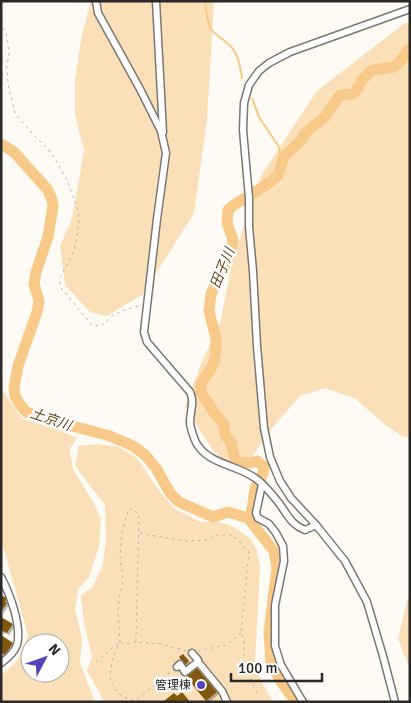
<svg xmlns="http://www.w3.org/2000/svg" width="411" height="703" viewBox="0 0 411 703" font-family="Signika,'Noto Sans JP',sans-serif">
  <defs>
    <filter id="shadow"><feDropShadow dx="2" dy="2" stdDeviation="0" flood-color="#0004"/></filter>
  </defs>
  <rect width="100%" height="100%" fill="#fefaf4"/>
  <g fill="#fbdfb9" fill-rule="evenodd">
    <path d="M91,1h123l-7,119 -13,93 -51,81 -36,22 -17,-4 -25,-27 -5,-39 12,-27 12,-69 -9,-35v-35l7,-46z"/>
    <path d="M410,22v416l-8,-2 -19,-13 -27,-24 -31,-11 -25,8 -28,32 -19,27 -18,16 -23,-22 -27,-42 16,-43 20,-44 12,-62 29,-84 55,-83 88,-68z"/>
    <path d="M1,388l21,31 30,8 25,11 -8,12 5,21 18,29 9,19 -2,27 -10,31 -11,12 -3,21 7,28 -2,25 15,39h-94v-27l16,-14 11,-26 -27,-96zM30,643h30v30h-30z"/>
    <path d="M97,444l22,3 18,11 23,34 15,17 26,13h16l13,3 20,13 7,13 3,17 -5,91 5,20 13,23h-168l-18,-31 5,-14 -8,-35 -3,-27 11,-7 11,-23 3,-25 -1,-35 -30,-39 4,-20z"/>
    <path d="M410,589v80l-12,-30z"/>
  </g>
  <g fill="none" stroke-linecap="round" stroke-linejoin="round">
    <g stroke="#f8ca89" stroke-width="2">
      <path d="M205,1c1,9 2,20 6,28 4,6 10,9 15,13 12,9 14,23 16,36"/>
      <path d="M252,98l7,19 20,30 1,7 3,5"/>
    </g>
    <g stroke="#f8ca89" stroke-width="11">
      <path d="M1,144l13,8 34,38 4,10 1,6 -5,31 -12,35 -2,12 5,17 -2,11 -19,54 -4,21 1,9 4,7 7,9 20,7 64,17 23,10 12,9 11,13 14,25 9,9 34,15 15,-5 20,6"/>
      <path d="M248,518c7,-8 4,-19 7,-28 2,-9 9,-12 9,-23l-7,-6 -8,2 -11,-1 -4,-5 -3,-15 -6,-7 -1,-10 -11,-14 -12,-19v-8l13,-21 2,-14v-10l-7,-28 2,-17 19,-39 3,-15 -6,-17 1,-13 6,-5 35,-22 9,-8 6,-19 17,-15 4,-8 20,-16 12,-18 4,-4 11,-1 3,-2 8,-13 9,-9 22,-3 7,-6 6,-10 3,-2"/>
      <path d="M248,518l26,33 3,17 -8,64 2,31 11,20 14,19"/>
    </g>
  </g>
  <g fill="#815810" filter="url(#shadow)">
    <path d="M1,595l6,3 -2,4 2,1 -6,9z"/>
    <path d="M1,617l12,7 -6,9 -4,-2 -2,2z"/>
    <path d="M1,635l12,8 -8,12 -4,-2z"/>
    <path d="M183,654l6,7 -4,4 -6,-8z"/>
    <path d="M197,668l20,24 -11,9 -20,-24z"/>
    <path d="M182,692l8,10h-25l-1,-1 10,-8 3,3z"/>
  </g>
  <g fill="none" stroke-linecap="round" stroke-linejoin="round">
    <g stroke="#7b7773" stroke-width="9">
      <g id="minor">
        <path d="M96,1l2,12 42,76 21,42 5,22 -9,66 -13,113 3,10 43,50c5,10 0,19 0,30 0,5 5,21 9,25 12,17 40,19 56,31 7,4 22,22 26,28 8,11 11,19 24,24l11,-5"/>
        <path d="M156,1l7,131"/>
        <path d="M262,484l-6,29 2,5 11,6 7,9 7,13 1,15 -9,44v41l6,19 22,37"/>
        <path d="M1,577c9,17 21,49 16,68 -3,8 -9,13 -16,18"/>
        <path d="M192,653l6,7v2"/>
        <path d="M177,667l3,-3 5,8 13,-10 24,29 5,11"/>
        <path d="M395,702l-12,-46 -16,-54 -22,-41 -29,-36 -25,-27 -11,-17 -10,-24 -6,-29 -7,-82 -4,-75 -4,-44v-29l-6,-68 1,-27 5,-18 10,-14 10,-8 21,-11 120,-43"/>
      </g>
    </g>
    <g stroke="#b7b4af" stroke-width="1" stroke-dasharray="2.5 4" stroke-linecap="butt">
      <path d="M1,22l5,11 2,11 1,11 -2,11 1,18 7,29 14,17 16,16 9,11 13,23 11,30 1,14 -5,27 -14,27v5l1,5 31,37 9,1 11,-10 10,-5 20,-6"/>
      <path d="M140,533l9,2 37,6 21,-1 10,-5h16l16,17 -8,81 3,6v22l14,35"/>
      <path d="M121,642l3,2 12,-2"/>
      <path d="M198,651l28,-6 15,-12"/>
      <path d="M96,662l22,-19"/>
      <path d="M133,701l-13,-6 -9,-12 -1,-7 3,-19 7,-16 -2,-27 2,-21 3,-13 -3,-20 2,-29 7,-23 10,6 -3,128 27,2 8,3 16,4"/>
      <path d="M132,702l3,-1 38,-31"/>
    </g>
    <use href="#minor" stroke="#fff" stroke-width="6"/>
  </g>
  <circle fill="#5843bb" stroke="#fff" stroke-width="2" cx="201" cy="685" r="5"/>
  <g text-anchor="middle" stroke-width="5" stroke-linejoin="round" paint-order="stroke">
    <g font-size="12" fill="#2b2927" stroke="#fff" text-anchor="end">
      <text x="191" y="689">管理棟</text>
    </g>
    <g font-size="14" font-style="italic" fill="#684918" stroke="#fff">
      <text transform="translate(222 268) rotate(-68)" y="5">田子川</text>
      <text transform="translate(51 419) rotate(19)" y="5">土京川</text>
    </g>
  </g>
  <rect width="411" height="703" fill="none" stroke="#2b2927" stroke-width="5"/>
  <g transform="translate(45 658) rotate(49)"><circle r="24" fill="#ffffff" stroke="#aaa9a9"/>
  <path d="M0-4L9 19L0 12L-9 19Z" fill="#5843bb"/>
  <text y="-8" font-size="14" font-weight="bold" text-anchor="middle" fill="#2b2927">N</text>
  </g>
  <path d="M231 673v8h91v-8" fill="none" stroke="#2b2927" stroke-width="2.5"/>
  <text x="238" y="673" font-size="15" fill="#2b2927" stroke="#ffffff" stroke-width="4" paint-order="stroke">100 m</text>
</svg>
